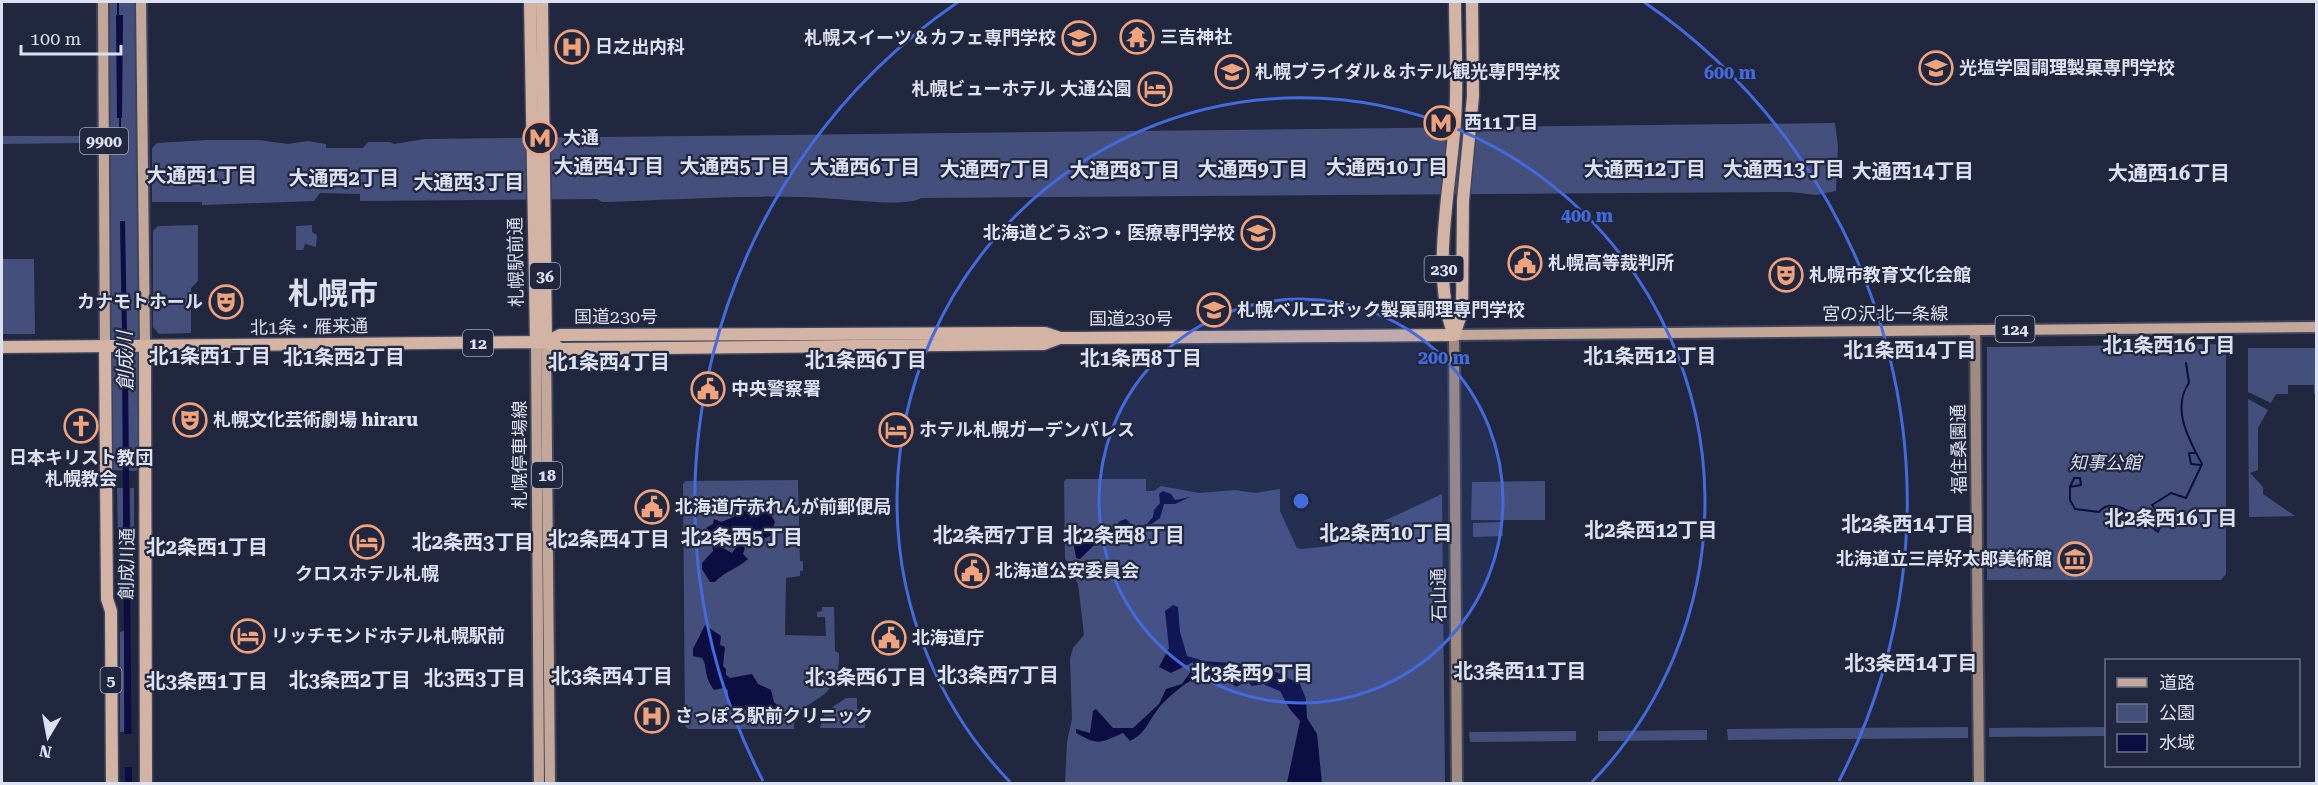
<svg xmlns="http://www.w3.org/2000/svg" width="2318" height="785" viewBox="0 0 2318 785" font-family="'Roboto Serif','Noto Sans JP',serif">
  <rect width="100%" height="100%" fill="#21273f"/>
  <g fill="#454f7b">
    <path d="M107,2h29l4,464 -4,5 -24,-1 -3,-4z"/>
    <path d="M1835,123l3,23 -2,45 -20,4 -25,-3 -870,6c-14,9 -67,2 -86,1 -75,-6 -159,1 -233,3l-5,-3 -237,2v-7l-40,-1 -6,8 -112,4v-3h-50v-54l5,-5 50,-3h52l29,4 20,-3 18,3v4h37l5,-6h22l4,2 30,-5z"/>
    <path d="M2,136h83l1,7 -84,1z"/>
    <path d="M198,225v56l-7,7v45l-32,1 -6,-7v-96l5,-5z"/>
    <path d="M312,225v7l5,3 -1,12 -11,-3 -2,6h-7v-24z"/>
    <path d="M2,259h32l1,75h-33z"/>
    <path d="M2226,344v230l-5,6h-234v-233z"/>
    <path d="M2248,348h68v46h-2v-9h-26v9h-12l-5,9 -23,-11z"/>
    <path d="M2248,399l20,11 -10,18v42l-8,3 13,14v7l32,22 -46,1z"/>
    <path d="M1066,479h80v12h8l7,-5 38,7 36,-3 20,3 25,-4v22l17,37 4,1 29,-3 112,-52 3,289h-380l2,-41 5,-23 -2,-60 3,-11 11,-13 -6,-51 -13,-26 -1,-76z"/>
    <path d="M798,480l2,81h3v10h-3v5l-14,2 -1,57 41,1 -1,-19h-8v-5l5,-1v-4h12l1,44 4,2c2,57 -45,41 -45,76h-106l-3,-3 -2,-242 2,-3z"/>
    <path d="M1545,481v39h-74l1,-38z"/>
    <path d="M117,488h6l1,107h-5z"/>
    <path d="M130,488h4v104l-3,1z"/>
    <path d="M1502,522l1,14 -30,1v-14z"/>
    <path d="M124,631v101h-4v-100z"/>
    <path d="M846,698h11v11h8v19h-45l5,-16z"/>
    <path d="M1968,727v11l-240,2 -1,-11z"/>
    <path d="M2106,727v9l-117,1v-9z"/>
    <path d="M1707,730v10l-109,1v-10z"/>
    <path d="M1576,731v10l-106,1 -1,-10z"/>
  </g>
  <g fill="#0c0d43">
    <path d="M116,15h7l-1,103h-5z"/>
    <path d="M120,221h5l2,112h-5z"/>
    <path d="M122,359h5l1,10 4,415 -7,-1z"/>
    <path d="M1163,491l8,3 4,6 15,-3 -15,7h-11l-4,14 -14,10 -27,1 -11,11 -15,6 -13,13 -4,-1 -3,-17 2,-8 10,-4h28l7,-8 6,-2 9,9 12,-4 6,-7 1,-7 6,-7 -1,-9z"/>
    <path d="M755,497l5,5 6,-2v6l9,16 -5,14c-15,9 -29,-5 -44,-2l-3,14 9,5 7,-10 6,5 -2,6 5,5c-11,10 -23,12 -33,23h-5l-8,-13v-6l11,-12 -3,-19 -4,-4 7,-4 1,-5 7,3 13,-5 2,-7 -3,-12 12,1 -4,8 5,5 7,-3 -3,-5z"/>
    <path d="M1173,605l5,2 2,25 7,24 17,5 42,3 5,6 -4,5 1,3h4l7,-12h5l36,18 6,15 1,19 10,16 5,49h-35l13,-62 -11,-13 -9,-17 -17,-7 -11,2 -5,-5 -11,6 -10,-9 -20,3 -3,-5c-10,-1 -39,24 -45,33 -10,13 -12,24 -28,32l-7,-8c-25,11 -25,12 -47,0v-4l14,4 3,-22 3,-2 17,19h20l26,-24 7,-15 16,-5 12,-17 -1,-5 -22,11 -12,-6 10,-19 -4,-37z"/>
    <path d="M705,625l16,11 -1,9 5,2 -2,19 3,3v6l4,3 22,-4 6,10 13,6 3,12 6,6 -19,4 -8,-4 -12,3 -13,-3v-18l-5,-2 -9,2c-11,-15 -6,-23 -12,-32l-9,-2v-7z"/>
  </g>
  <path fill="#21273f" d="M121,734h13l1,33h-11l-2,2z"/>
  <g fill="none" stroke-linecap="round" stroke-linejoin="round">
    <g stroke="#0c0d43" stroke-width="2">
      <path d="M118,2v15"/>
      <path d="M120,115v28"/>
      <path d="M125,362v-12"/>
      <path d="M2196,453h-7l2,11 10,1"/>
      <path d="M2070,487l4,-9h6l1,7 -11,2v13l5,9 24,3c15,-19 44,10 59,20l5,-13 -11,-14 19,-12 15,5 16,-34c-13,-24 -31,-56 -13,-81l-3,-20"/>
    </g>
    <g stroke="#3f455c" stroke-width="14">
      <g id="secondary">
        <path d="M1975,330l4,454"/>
        <path d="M1454,335l3,449"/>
      </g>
    </g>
    <g stroke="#3f455c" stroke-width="14">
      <g id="primary">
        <path d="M103,2l2,344"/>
        <path d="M141,2l4,344"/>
        <path d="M1454,335l862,-8"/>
        <path d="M536,342l3,442"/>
        <path d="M546,342l4,442"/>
      </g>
    </g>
    <g stroke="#3f455c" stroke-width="15">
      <g id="trunk">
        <path d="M530,2l6,340"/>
        <path d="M542,2l4,340"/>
        <path d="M1454,335c-24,-60 -3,-150 1,-214 3,-40 0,-80 0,-119"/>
        <path d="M1454,335l8,-23 1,-111 10,-105 -1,-94"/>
        <path d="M546,342l14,-7 485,-2 15,5"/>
        <path d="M105,346l2,253 4,12 1,173"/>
        <path d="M145,346l1,438"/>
        <path d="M2,347l544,-5 15,7 483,-5 16,-6h16l378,-3"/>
      </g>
    </g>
    <use href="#secondary" stroke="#a18b80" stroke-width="10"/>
    <use href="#primary" stroke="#c3a799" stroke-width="10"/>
    <use href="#trunk" stroke="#d2b3a4" stroke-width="12"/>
  </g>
  <circle cx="1301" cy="501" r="202" fill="#436bdd" fill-opacity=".12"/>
  <g fill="none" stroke="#436bdd" stroke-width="3">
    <circle cx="1301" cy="501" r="202"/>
    <path d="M1010 782A404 404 0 1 1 1592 782"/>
    <path d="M763 781A606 606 0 0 1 958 2M1644 2A606 606 0 0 1 1839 781"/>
  </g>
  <defs>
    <g id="temple-ring" transform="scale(1.725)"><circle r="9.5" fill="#21273f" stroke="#f0a27a" stroke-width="1.5"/><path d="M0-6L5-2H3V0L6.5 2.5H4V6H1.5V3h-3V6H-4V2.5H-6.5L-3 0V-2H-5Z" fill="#f0a27a"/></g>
    <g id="university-ring" transform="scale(1.725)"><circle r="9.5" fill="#21273f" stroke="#f0a27a" stroke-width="1.5"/><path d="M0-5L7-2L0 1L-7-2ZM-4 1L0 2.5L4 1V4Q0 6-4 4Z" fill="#f0a27a"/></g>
    <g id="hospital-ring" transform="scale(1.725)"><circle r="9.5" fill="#21273f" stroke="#f0a27a" stroke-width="1.5"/><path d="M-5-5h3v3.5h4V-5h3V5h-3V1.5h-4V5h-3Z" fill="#f0a27a"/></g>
    <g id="hotel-ring" transform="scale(1.725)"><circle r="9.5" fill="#21273f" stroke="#f0a27a" stroke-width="1.5"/><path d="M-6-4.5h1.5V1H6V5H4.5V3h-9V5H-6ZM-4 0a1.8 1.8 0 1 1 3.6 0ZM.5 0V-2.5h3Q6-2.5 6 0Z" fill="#f0a27a"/></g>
    <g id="metro-ring" transform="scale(1.725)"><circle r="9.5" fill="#21273f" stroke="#f0a27a" stroke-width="1.5"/><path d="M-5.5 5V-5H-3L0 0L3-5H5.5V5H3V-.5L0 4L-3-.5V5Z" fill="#f0a27a"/></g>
    <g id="civic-ring" transform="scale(1.725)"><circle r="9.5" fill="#21273f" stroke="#f0a27a" stroke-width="1.5"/><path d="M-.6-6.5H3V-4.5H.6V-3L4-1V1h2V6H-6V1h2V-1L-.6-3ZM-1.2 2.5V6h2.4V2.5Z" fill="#f0a27a"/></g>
    <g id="theatre-ring" transform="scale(1.725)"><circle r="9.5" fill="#21273f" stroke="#f0a27a" stroke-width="1.5"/><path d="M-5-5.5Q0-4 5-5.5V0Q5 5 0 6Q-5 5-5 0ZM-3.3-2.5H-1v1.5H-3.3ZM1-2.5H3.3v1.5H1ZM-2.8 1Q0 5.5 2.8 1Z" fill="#f0a27a"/></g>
    <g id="church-ring" transform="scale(1.725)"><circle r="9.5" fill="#21273f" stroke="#f0a27a" stroke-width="1.5"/><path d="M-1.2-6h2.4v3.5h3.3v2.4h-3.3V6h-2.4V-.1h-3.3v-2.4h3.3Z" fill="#f0a27a"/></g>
    <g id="museum-ring" transform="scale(1.725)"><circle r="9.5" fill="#21273f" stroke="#f0a27a" stroke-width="1.5"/><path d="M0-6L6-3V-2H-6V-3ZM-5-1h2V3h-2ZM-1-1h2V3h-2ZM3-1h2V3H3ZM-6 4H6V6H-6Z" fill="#f0a27a"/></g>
  </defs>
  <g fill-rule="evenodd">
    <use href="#temple-ring" x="1137" y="37"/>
    <use href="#university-ring" x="1079" y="38"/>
    <use href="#hospital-ring" x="572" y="47"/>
    <use href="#university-ring" x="1936" y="68"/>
    <use href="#university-ring" x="1232" y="72"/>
    <use href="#hotel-ring" x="1155" y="89"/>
    <use href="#metro-ring" x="1441" y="123"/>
    <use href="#metro-ring" x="540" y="138"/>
    <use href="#university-ring" x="1258" y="233"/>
    <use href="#civic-ring" x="1525" y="263"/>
    <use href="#theatre-ring" x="1786" y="275"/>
    <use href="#theatre-ring" x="226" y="302"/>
    <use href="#university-ring" x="1214" y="310"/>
    <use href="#civic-ring" x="708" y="389"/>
    <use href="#theatre-ring" x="190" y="420"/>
    <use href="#church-ring" x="81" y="426"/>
    <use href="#hotel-ring" x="896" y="430"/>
    <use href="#civic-ring" x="652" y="507"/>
    <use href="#hotel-ring" x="367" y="542"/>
    <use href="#museum-ring" x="2075" y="559"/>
    <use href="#civic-ring" x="972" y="571"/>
    <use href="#hotel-ring" x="248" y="636"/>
    <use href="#civic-ring" x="889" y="638"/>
    <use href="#hospital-ring" x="652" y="716"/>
  </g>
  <g text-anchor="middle" stroke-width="4.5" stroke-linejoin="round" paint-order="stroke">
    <g fill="#21273f" stroke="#a4a9bc" stroke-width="1.5">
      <rect x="80" y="128" width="48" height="26" rx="4.5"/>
      <rect x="1424.5" y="256" width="39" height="26" rx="4.5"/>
      <rect x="530" y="263" width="30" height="26" rx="4.5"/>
      <rect x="1995.5" y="316" width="39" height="26" rx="4.5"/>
      <rect x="463" y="330" width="30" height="26" rx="4.5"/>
      <rect x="532" y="462" width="30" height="26" rx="4.5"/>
      <rect x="100.5" y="667" width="21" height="26" rx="4.5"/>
    </g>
    <g font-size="16" font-weight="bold" fill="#dce1f2">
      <text x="104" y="147">9900</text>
      <text x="1444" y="275">230</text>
      <text x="545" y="282">36</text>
      <text x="2015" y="335">124</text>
      <text x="478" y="349">12</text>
      <text x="547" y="481">18</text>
      <text x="111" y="686">5</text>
    </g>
    <g font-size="18" font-weight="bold" fill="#dce1f2" stroke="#21273f" text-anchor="start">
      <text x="1160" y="43">三吉神社</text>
      <text x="1056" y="44" text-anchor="end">札幌スイーツ＆カフェ専門学校</text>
      <text x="595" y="53">日之出内科</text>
      <text x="1959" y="74">光塩学園調理製菓専門学校</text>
      <text x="1255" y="78">札幌ブライダル＆ホテル観光専門学校</text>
      <text x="1132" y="95" text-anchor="end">札幌ビューホテル 大通公園</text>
      <text x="1464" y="129">西11丁目</text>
      <text x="563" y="144">大通</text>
      <text x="1235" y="239" text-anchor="end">北海道どうぶつ・医療専門学校</text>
      <text x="1548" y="269">札幌高等裁判所</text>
      <text x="1809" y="281">札幌市教育文化会館</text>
      <text x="203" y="308" text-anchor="end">カナモトホール</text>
      <text x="1237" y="316">札幌ベルエポック製菓調理専門学校</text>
      <text x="731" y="395">中央警察署</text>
      <text x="213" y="426">札幌文化芸術劇場 hiraru</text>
      <text x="919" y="436">ホテル札幌ガーデンパレス</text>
      <text x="81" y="464" text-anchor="middle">日本キリスト教団<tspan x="81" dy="21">札幌教会</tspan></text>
      <text x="675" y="513">北海道庁赤れんが前郵便局</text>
      <text x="2052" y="565" text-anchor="end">北海道立三岸好太郎美術館</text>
      <text x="995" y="577">北海道公安委員会</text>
      <text x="367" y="580" text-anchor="middle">クロスホテル札幌</text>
      <text x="271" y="642">リッチモンドホテル札幌駅前</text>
      <text x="912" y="644">北海道庁</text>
      <text x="675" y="722">さっぽろ駅前クリニック</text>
    </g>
    <g font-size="18" fill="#dce1f2" stroke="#21273f">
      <text transform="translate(516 262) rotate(-91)" y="6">札幌駅前通</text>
      <text x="1885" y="320">宮の沢北一条線</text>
      <text x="616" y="323">国道230号</text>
      <text x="1131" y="325">国道230号</text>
      <text transform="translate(309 327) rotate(-1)" y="6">北1条・雁来通</text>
      <text transform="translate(1959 449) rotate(-91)" y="6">福住桑園通</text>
      <text transform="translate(520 455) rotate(-90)" y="6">札幌停車場線</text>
      <text transform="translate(127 564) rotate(-89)" y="6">創成川通</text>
      <text transform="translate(1439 595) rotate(-91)" y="6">石山通</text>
    </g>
    <g font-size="18" font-style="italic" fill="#d9def0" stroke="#21273f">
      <text x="2105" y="469">知事公館</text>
    </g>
    <g font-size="20" font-weight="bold" fill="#dce1f2" stroke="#21273f">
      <text x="609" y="173">大通西4丁目</text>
      <text x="735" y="173">大通西5丁目</text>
      <text x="865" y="174">大通西6丁目</text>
      <text x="1387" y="174">大通西10丁目</text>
      <text x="995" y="176">大通西7丁目</text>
      <text x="1253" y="176">大通西9丁目</text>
      <text x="1645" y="176">大通西12丁目</text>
      <text x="1784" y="176">大通西13丁目</text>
      <text x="1125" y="177">大通西8丁目</text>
      <text x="1913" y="178">大通西14丁目</text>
      <text x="2169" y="180">大通西16丁目</text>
      <text x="202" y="182">大通西1丁目</text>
      <text x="344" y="185">大通西2丁目</text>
      <text x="469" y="189">大通西3丁目</text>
      <text x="2169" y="352">北1条西16丁目</text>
      <text x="1910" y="357">北1条西14丁目</text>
      <text x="210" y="363">北1条西1丁目</text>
      <text x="1650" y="363">北1条西12丁目</text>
      <text x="344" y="364">北1条西2丁目</text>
      <text x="1141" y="365">北1条西8丁目</text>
      <text x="866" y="367">北1条西6丁目</text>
      <text x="609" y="369">北1条西4丁目</text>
      <text x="2171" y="525">北2条西16丁目</text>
      <text x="1908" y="531">北2条西14丁目</text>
      <text x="1651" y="537">北2条西12丁目</text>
      <text x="1386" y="540">北2条西10丁目</text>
      <text x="994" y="542">北2条西7丁目</text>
      <text x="1124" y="542">北2条西8丁目</text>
      <text x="742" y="544">北2条西5丁目</text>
      <text x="609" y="546">北2条西4丁目</text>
      <text x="473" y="549">北2条西3丁目</text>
      <text x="207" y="554">北2条西1丁目</text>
      <text x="1911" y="670">北3条西14丁目</text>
      <text x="1520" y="678">北3条西11丁目</text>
      <text x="1252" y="680">北3条西9丁目</text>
      <text x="998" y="682">北3条西7丁目</text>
      <text x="612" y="683">北3条西4丁目</text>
      <text x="866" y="684">北3条西6丁目</text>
      <text x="475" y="685">北3西3丁目</text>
      <text x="350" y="687">北3条西2丁目</text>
      <text x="207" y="688">北3条西1丁目</text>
    </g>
    <g font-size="20" font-style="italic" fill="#dde2f4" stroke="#21273f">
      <text transform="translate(125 361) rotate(-91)" y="7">創成川</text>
    </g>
    <g font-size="30" font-weight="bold" fill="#dce1f2" stroke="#21273f">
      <text x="333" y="304">札幌市</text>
    </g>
  </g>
  <circle cx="1301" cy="501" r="9" fill="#436bdd" stroke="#21273f" stroke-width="3"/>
  <g font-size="18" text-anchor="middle" font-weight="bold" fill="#436bdd" stroke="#21273f" stroke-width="4.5" stroke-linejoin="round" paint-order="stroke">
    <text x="1730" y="79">600 m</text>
    <text x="1587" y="222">400 m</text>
    <text x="1444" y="364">200 m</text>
  </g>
  <rect width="2318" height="785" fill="none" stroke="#dce1f2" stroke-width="6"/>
  <rect x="2105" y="659" width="195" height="108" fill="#21273f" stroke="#6c7187" stroke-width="1.5"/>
  <rect x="2117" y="678" width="30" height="9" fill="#c3a799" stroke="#6c7187" stroke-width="1.5"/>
  <text x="2159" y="689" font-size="18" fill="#dce1f2">道路</text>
  <rect x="2117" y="704" width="30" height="18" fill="#454f7b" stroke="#6c7187" stroke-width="1.5"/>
  <text x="2159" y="719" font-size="18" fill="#dce1f2">公園</text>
  <rect x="2117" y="734" width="30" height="18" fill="#0c0d43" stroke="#6c7187" stroke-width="1.5"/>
  <text x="2159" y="749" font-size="18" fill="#dce1f2">水域</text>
  <g transform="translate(48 737) rotate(190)" stroke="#21273f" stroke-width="4.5" paint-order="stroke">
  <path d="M0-4.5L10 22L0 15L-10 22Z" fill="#dce1f2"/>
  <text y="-9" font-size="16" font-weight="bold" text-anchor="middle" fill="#dce1f2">N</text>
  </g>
  <path d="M21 45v9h100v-9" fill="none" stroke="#dce1f2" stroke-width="3"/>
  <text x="30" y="45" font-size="18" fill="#dce1f2" stroke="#21273f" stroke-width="4.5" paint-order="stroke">100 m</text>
</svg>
